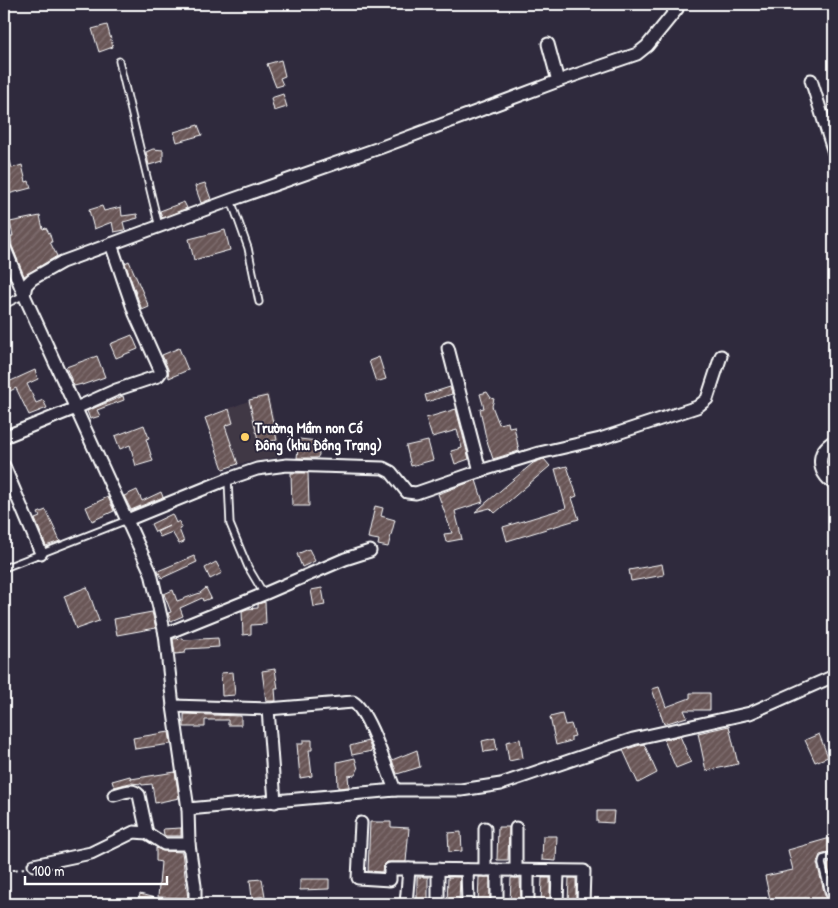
<svg xmlns="http://www.w3.org/2000/svg" width="838" height="908" viewBox="0 0 838 908" font-family="'Patrick Hand',sans-serif">
  <defs>
    <pattern id="building-hatch" width="6" height="6" patternUnits="userSpaceOnUse" patternTransform="scale(1.25)"><rect width="6" height="6" fill="#695657"/><path d="M-1 1l2-2M0 6l6-6M5 7l2-2" fill="none" stroke="#806f70"/></pattern>
  </defs>
  <rect width="100%" height="100%" fill="#2f2a3d"/>
  <filter id="ink" filterUnits="userSpaceOnUse"><feTurbulence type="fractalNoise" baseFrequency=".02" numOctaves="2"/><feDisplacementMap in="SourceGraphic" scale="10" xChannelSelector="R" yChannelSelector="G"/><feConvolveMatrix kernelMatrix="1 2 1 2 8 2 1 2 1" color-interpolation-filters="sRGB"/></filter>
  <g filter="url(#ink)">
    <path fill="#403745" d="M268,393l15,63 -45,8 -15,5 -18,-51z"/>
    <g fill="url(#building-hatch)" stroke="#fff">
      <path d="M107,25l6,22 -14,5 -7,-23z"/>
      <path d="M281,60l4,16 -5,2 3,7 -7,2 -9,-23z"/>
      <path d="M283,94l4,13 -13,4 -3,-13z"/>
      <path d="M198,125l4,10 -25,7 -3,-10z"/>
      <path d="M153,149l10,1v11l-14,4 -3,-13z"/>
      <path d="M10,161l2,7 10,-3 4,17 3,-1 2,7 -27,7v-32z"/>
      <path d="M205,183l6,16 -10,4 -6,-17z"/>
      <path d="M184,202l3,6 -25,10 -2,-7z"/>
      <path d="M102,206l2,5 17,-4 1,9 15,-2 1,4 -15,4 2,8 -11,2 -2,-10 -18,7 -5,-19z"/>
      <path d="M40,216l3,13 3,-1 4,7 2,7h-2l7,14 -33,20 -12,-30 -1,-10h2l-3,-14z"/>
      <path d="M225,230l5,20 -36,10 -5,-21z"/>
      <path d="M129,261l20,46 -7,3 -17,-47z"/>
      <path d="M132,335l6,14 -22,9 -6,-14z"/>
      <path d="M179,348l9,22 -19,8 -1,-9 -6,-14z"/>
      <path d="M97,356l8,21 -23,8v-1l-8,2 -8,-19z"/>
      <path d="M379,357l7,22 -10,3 -7,-21z"/>
      <path d="M35,370l3,9 -11,5 9,19 7,-3 4,8 -18,7 -13,-27 -12,6v-10z"/>
      <path d="M450,387l2,7 -25,8 -2,-7z"/>
      <path d="M487,392l4,6 3,1 -2,7 7,18 9,-2 1,5 5,-1 5,25 -26,8 -7,-21 -6,-29 4,-1 -4,-14z"/>
      <path d="M123,396l1,4 -27,10 3,6 -10,3 -3,-8z"/>
      <path d="M267,396l10,44 -18,4 -10,-44z"/>
      <path d="M229,409l4,14 -8,3 13,38 -15,5 -18,-51z"/>
      <path d="M456,409l13,50 -14,5 -4,-13 11,-3 -5,-18 -25,7 -6,-19z"/>
      <path d="M144,425l5,13 -3,1 7,22 -17,5 -6,-21 -10,4 -5,-13z"/>
      <path d="M299,439l19,2 1,14 -2,3h-20z"/>
      <path d="M428,441l5,19 -22,6 -5,-20z"/>
      <path d="M544,459l6,7 -55,47 -5,-5 -15,4 58,-49z"/>
      <path d="M567,466l10,30 -5,2 7,21 -72,22 -4,-14 63,-19 -11,-39z"/>
      <path d="M291,473h17l1,33h-17z"/>
      <path d="M476,480l7,22 -28,9 7,28 -16,3 -2,-8 8,-1 -14,-39z"/>
      <path d="M137,490l5,11 19,-9 2,5 -32,13 -7,-14z"/>
      <path d="M108,497l6,14 -22,10 -6,-14z"/>
      <path d="M375,506l8,2 -2,8 14,4 -7,27 -10,-2 1,-5 -11,-2z"/>
      <path d="M46,510l14,31 -14,5 -11,-27 5,-2 -2,-4z"/>
      <path d="M172,514l4,9 3,-2 2,7 -2,1 5,13 -5,2 -7,-12 -12,5 -3,-5 12,-6 -14,6 -4,-8z"/>
      <path d="M309,549l6,12 -13,6 -5,-13z"/>
      <path d="M194,556l3,6 -35,16 -4,-7z"/>
      <path d="M216,562l6,11 -12,6 -5,-11z"/>
      <path d="M662,564l2,11 -33,6 -2,-11z"/>
      <path d="M87,587l12,34 -23,8 -12,-33z"/>
      <path d="M206,588l5,10 -8,3 -1,-3 -22,10 3,8 -12,5 -3,-8 3,-1 -7,-18 9,-4 4,11 23,-8z"/>
      <path d="M322,588l3,17 -11,2 -3,-17z"/>
      <path d="M265,602l1,22 -15,1v9l-8,1 -1,-24 5,-2 11,-1v-4z"/>
      <path d="M152,612l4,16 -39,7 -3,-16z"/>
      <path d="M183,638l1,2 34,-2 1,9 -33,2 -1,4 -10,1 -2,-15z"/>
      <path d="M275,669l3,20h-3l1,12h-10l-4,-30z"/>
      <path d="M233,672l2,23 -13,1 -1,-23z"/>
      <path d="M659,687l7,20 24,-9v-5h20v17h-26l3,7 -23,7 -12,-35z"/>
      <path d="M184,714l57,2v9h-13v-5h-23v7h-21z"/>
      <path d="M562,714l3,11 6,-1 4,12 -4,1v4l-15,4 -6,-28z"/>
      <path d="M729,726l9,38 -32,7 -8,-38z"/>
      <path d="M169,732l2,12 -36,5 -2,-11z"/>
      <path d="M819,734l9,23 -13,5 -10,-22z"/>
      <path d="M680,736l11,26 -15,6 -12,-28z"/>
      <path d="M495,738l2,12 -13,2 -2,-11z"/>
      <path d="M520,739l3,19 -14,3 -3,-19z"/>
      <path d="M303,740h9v10h-3l3,26 -12,2 -3,-34h6z"/>
      <path d="M368,741l4,10 -20,4 -2,-9z"/>
      <path d="M644,744l13,29 -19,10 -15,-33z"/>
      <path d="M417,750l3,17 -23,7 -5,-14z"/>
      <path d="M355,758l3,11 -3,6 -7,1 1,11 -11,1 -1,-26z"/>
      <path d="M175,772l4,26 -24,5 -3,-19 -10,1v-1l-12,-1 -16,4 -2,-6 18,-5 1,3z"/>
      <path d="M597,811h17l-1,12 -16,-1z"/>
      <path d="M370,822h21v5l18,1 -3,34h-19l-4,4 -1,6 -14,-1z"/>
      <path d="M498,827h11l-1,33h-11z"/>
      <path d="M181,828v8h-15l-2,-1 -1,-6z"/>
      <path d="M461,832l1,19 -13,1 -1,-19z"/>
      <path d="M543,836h14l-1,25 -14,-1z"/>
      <path d="M834,837v14l-14,4 -3,8 10,41h-56l-6,-28 28,-6 -5,-20z"/>
      <path d="M156,848l7,3 19,1 6,46 -30,-1 3,-35 -5,-1z"/>
      <path d="M834,861v30l-7,-27z"/>
      <rect x="417" y="877" width="11" height="27"/>
      <path d="M448,877h12l-1,27h-12z"/>
      <path d="M479,877h11v27h-12z"/>
      <path d="M511,878h9l1,26h-11z"/>
      <path d="M542,878h8v26h-9z"/>
      <path d="M569,878h7v26h-8z"/>
      <path d="M262,879l3,17 -13,2 -2,-18z"/>
      <path d="M300,879h29v10l-29,1z"/>
      <path d="M140,894l29,8v2h-21l-10,-3z"/>
    </g>
    <g fill="none" stroke-linecap="round" stroke-linejoin="round">
      <g stroke="#fff" stroke-width="9">
        <g id="service">
          <path d="M119,61l40,166"/>
          <path d="M231,200l17,48 11,54"/>
          <path d="M4,305l20,-10"/>
          <path d="M228,479l2,45 18,43 16,27"/>
          <path d="M4,568l123,-48"/>
          <path d="M832,904l-10,-40 1,-5 11,-3"/>
        </g>
      </g>
      <g stroke="#fff" stroke-width="15">
        <g id="minor">
          <path d="M548,44l10,37"/>
          <path d="M811,80l23,73"/>
          <path d="M4,246l20,49 127,278 14,61 8,72 15,103 1,35 6,42v18"/>
          <path d="M24,295l2,-10 6,-6 30,-17 169,-62 151,-53 176,-66 79,-27 10,-8 30,-37 -1,-5"/>
          <path d="M448,348l32,123"/>
          <path d="M4,437l72,-29 40,-18 42,-14 3,-4 -26,-58 -24,-70"/>
          <path d="M834,441c-19,11 -17,31 0,43"/>
          <path d="M4,466l37,87"/>
          <path d="M127,520l101,-41 29,-10 30,-4 96,3 8,4 16,20 9,1 64,-22 59,-18 61,-14 97,-32 10,-8 14,-43"/>
          <path d="M165,634l99,-40 81,-35 25,-8"/>
          <path d="M173,706l95,3 85,-7c16,9 34,69 42,88"/>
          <path d="M268,709l7,93"/>
          <path d="M114,795c9,-2 18,-8 25,0l8,38"/>
          <path d="M188,809l207,-19h66l40,-6 132,-45 117,-26 84,-37"/>
          <path d="M361,823l-3,55 32,2v-11h19l-3,35"/>
          <path d="M34,865l57,-12 43,-21 13,1 17,11h25"/>
          <path d="M409,869l175,2 -1,33"/>
          <path d="M467,870l1,34"/>
          <path d="M485,870v-42"/>
          <path d="M516,871v-43"/>
          <path d="M438,904v-35"/>
          <path d="M497,904v-34"/>
          <path d="M528,904v-33"/>
          <path d="M557,904l1,-32"/>
        </g>
      </g>
      <path stroke="#fff" stroke-width="2" stroke-dasharray="5 4" stroke-linecap="butt" d="M4,872l20,-4"/>
      <use href="#service" stroke="#2f2a3d" stroke-width="5.5"/>
      <use href="#minor" stroke="#2f2a3d" stroke-width="11"/>
    </g>
  </g>
  <circle fill="#ffd166" stroke="#2f2a3d" stroke-width="2" cx="245" cy="437" r="5"/>
  <g text-anchor="middle" stroke-width="4" stroke-linejoin="round" paint-order="stroke">
    <g font-size="15" font-weight="bold" fill="#fff" stroke="#2f2a3d" text-anchor="start">
      <text x="255" y="433">Trường Mầm non Cổ<tspan x="255" dy="17">Đông (khu Đồng Trạng)</tspan></text>
    </g>
  </g>
  <rect width="838" height="908" fill="none" stroke="#2f2a3d" stroke-width="20"/>
  <rect x="10" y="10" width="818" height="888" fill="none" stroke="#fff" stroke-width="2" filter="url(#ink)"/>
  <path d="M25 876v8h142v-8" fill="none" stroke="#ffffff" stroke-width="2.5"/>
  <text x="32" y="876" font-size="15" fill="#ffffff" stroke="#2f2a3d" stroke-width="4" paint-order="stroke">100 m</text>
</svg>
